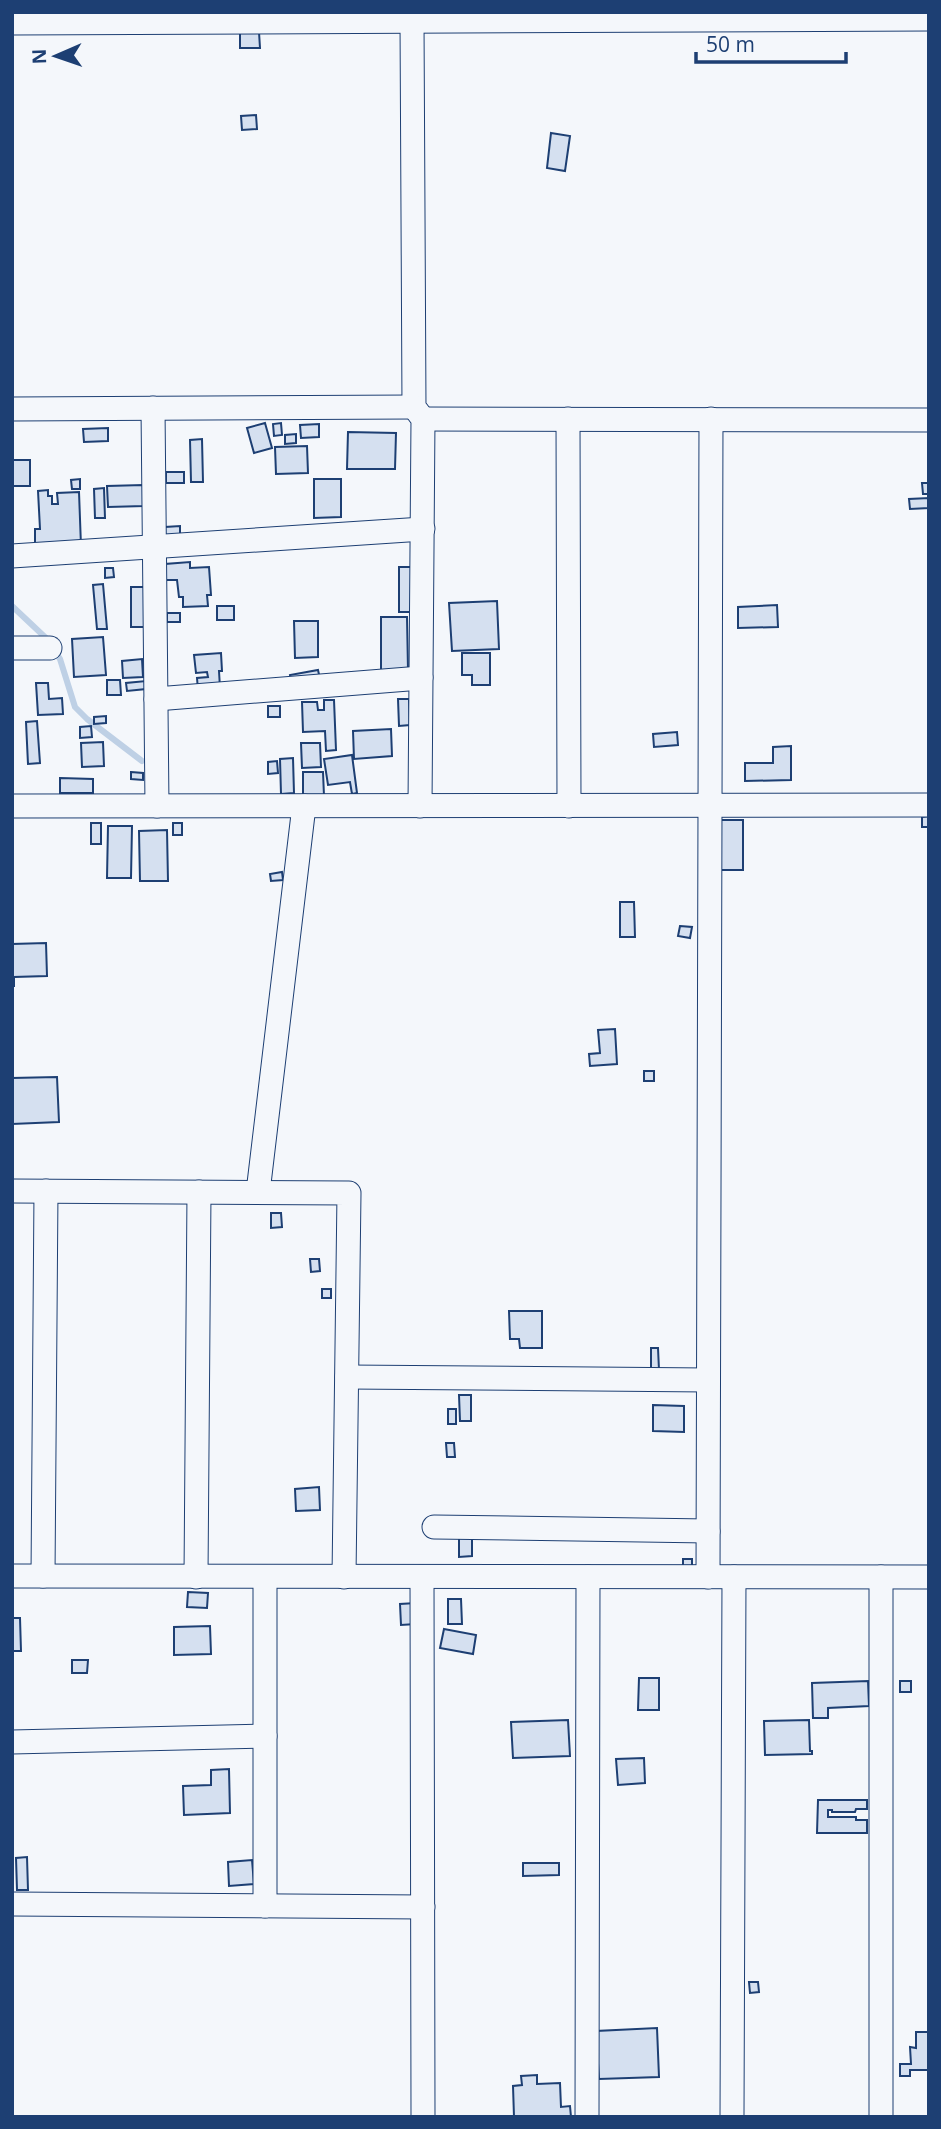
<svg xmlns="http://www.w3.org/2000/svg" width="941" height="2129" viewBox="0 0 941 2129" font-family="'Open Sans',sans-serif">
  <rect width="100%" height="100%" fill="#f4f7fb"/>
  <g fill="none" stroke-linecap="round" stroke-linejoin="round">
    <path stroke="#bed0e5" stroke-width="6" d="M12,606l35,33 13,20 15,48 12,12 55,42"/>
  </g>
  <g fill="#d5e0f0" stroke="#1d3f73" stroke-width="2">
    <path d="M259,32l1,16h-20v-15z"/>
    <path d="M256,115l1,14 -15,1 -1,-14z"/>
    <path d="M551,133l19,3 -5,35 -18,-3z"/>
    <path d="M265,423l7,25 -18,5 -7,-25z"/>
    <path d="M281,423l1,12 -8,1 -1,-12z"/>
    <path d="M319,424v13l-18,1 -1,-13z"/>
    <path d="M108,428v13l-24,1 -1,-13z"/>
    <path d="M348,432l48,1 -1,36h-48z"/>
    <path d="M296,434v9l-11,1v-9z"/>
    <path d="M202,439l1,43h-12l-1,-42z"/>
    <path d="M307,446l1,27 -32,1 -1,-27z"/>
    <rect x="12" y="460" width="18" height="26"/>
    <rect x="166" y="472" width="18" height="11"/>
    <path d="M80,479v10h-8l-1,-9z"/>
    <path d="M314,479h27v38l-27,1z"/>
    <path d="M922,483h7v11h-6z"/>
    <path d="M143,485l1,21 -36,1 -1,-21z"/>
    <path d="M104,488l1,30h-10l-1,-29z"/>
    <path d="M48,490v6h4v8h6l-1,-11 22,-1 2,54 -46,1v-18h5l-2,-38z"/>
    <path d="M929,498v10l-19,1 -1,-10z"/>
    <path d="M180,526v15l-15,1v-15z"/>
    <path d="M190,562v6l19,-1 2,28h-4l1,11 -25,1v-10h-4l-2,-17h-11l-1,-16z"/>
    <rect x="399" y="567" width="12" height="45"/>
    <path d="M105,568h8l1,9 -9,1z"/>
    <path d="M103,584l4,45h-10l-4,-44z"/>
    <rect x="131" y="587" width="16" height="40"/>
    <path d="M497,601l2,48 -47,2 -3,-48z"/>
    <path d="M777,605l1,22 -40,1v-21z"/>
    <rect x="217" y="606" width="17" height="14"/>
    <rect x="167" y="613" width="13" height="9"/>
    <path d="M381,617h26l1,53 -27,1z"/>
    <path d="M294,621h24v36l-23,1z"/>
    <path d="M103,637l3,38 -32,2 -2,-38z"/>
    <path d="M221,653l1,18h-3l1,17 -22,2 -1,-12 11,-1 -1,-5 -11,1 -2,-18z"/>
    <path d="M462,653h28v32h-18v-10h-10z"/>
    <path d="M142,659l1,18 -20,1 -1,-17z"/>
    <path d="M318,670l2,9 -29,4 -1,-8z"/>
    <path d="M107,680h13l1,15h-14z"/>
    <path d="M146,681v8l-19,2 -1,-8z"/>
    <path d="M36,683h12l1,16 13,-1 1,16 -25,1z"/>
    <path d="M398,699h11l1,26 -11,1z"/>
    <path d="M324,700h10l2,50 -10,1 -1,-20 -22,1 -1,-30h15l1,8h6z"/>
    <rect x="268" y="706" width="12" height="11"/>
    <path d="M106,716v7l-12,1v-7z"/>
    <path d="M37,721l3,42 -12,1 -2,-42z"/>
    <path d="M91,726l1,11 -12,1v-11z"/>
    <path d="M391,729l1,27 -38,3 -1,-28z"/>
    <path d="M677,732l1,13 -24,2 -1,-13z"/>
    <path d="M103,742l1,24 -22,1 -1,-24z"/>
    <path d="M301,743h19l1,24 -19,1z"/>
    <path d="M791,746v34l-46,1v-18h28v-16z"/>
    <path d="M352,755l5,38 -5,1 -2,-12 -22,3 -4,-26z"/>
    <path d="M293,758l1,35 -13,1 -1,-35z"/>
    <path d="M277,761l1,12 -10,1v-12z"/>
    <path d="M131,772l12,1v7l-12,-1z"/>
    <path d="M303,772h20l1,24h-21z"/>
    <path d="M60,778l33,1v14h-33z"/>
    <path d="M929,816v11h-7v-10z"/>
    <rect x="721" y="820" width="22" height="50"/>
    <rect x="91" y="823" width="10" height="21"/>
    <rect x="173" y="823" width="9" height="12"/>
    <path d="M108,826h24l-1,52h-24z"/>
    <path d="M167,830l1,51h-28l-1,-50z"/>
    <path d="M282,872l1,8 -12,1 -1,-7z"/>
    <path d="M620,902h14l1,35h-15z"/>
    <path d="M680,926l12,1 -2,11 -12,-2z"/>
    <path d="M46,943l1,33 -33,1v9h-2v-42z"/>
    <path d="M615,1029l2,35 -27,2 -1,-12 11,-1 -2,-23z"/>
    <rect x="644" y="1071" width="10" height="10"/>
    <path d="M57,1077l2,45 -47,2v-46z"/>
    <path d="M271,1213h10l1,14 -11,1z"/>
    <path d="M310,1259h9l1,12 -9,1z"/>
    <rect x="322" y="1289" width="9" height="9"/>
    <path d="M509,1311h33v37h-22l-1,-9h-9z"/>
    <path d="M651,1348h7l1,22 -8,-1z"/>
    <path d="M459,1395h12v26h-11z"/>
    <path d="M653,1405l31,1v26l-31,-1z"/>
    <rect x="448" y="1409" width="8" height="15"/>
    <path d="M446,1443h8l1,14h-8z"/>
    <path d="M319,1487l1,23 -24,1 -1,-22z"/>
    <path d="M459,1534h13v22l-13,1z"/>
    <rect x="683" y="1559" width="9" height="17"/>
    <path d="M188,1592l20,1 -1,15 -20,-1z"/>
    <path d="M448,1599h13l1,25h-14z"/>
    <path d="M416,1603v21l-15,1 -1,-21z"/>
    <path d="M12,1618h8l1,33h-9z"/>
    <path d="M210,1626l1,28 -37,1v-28z"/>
    <path d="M444,1629l32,6 -3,19 -33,-6z"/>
    <path d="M72,1660h16l-1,13h-15z"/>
    <path d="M639,1678h20v32h-21z"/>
    <path d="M868,1681l1,25 -41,2v10h-15l-1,-35z"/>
    <rect x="900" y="1681" width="11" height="11"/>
    <path d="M568,1720l2,36 -57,2 -2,-36z"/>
    <path d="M809,1720l1,31h2v3l-47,1 -1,-34z"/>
    <path d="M644,1758l1,25 -27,2 -2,-26z"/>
    <path d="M229,1769l1,44 -46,2 -1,-29 28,-1v-15z"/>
    <path d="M818,1800h49v9h-11l-1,3h-23v-2h-4v7h28v3h11v13h-50z"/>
    <path d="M27,1857l1,33h-11l-1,-32z"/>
    <path d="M252,1860l2,24 -25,2 -1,-24z"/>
    <path d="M523,1863h36v12l-36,1z"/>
    <path d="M749,1982h9l1,10 -9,1z"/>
    <path d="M657,2028l2,49 -60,2 -3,-48z"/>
    <path d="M916,2032h13v38h-19v6h-10v-12h11l-1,-17 6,1z"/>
    <path d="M537,2075v9l23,-1 1,24 9,-1 1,11h-57l-1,-31 9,-1 -1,-9z"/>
  </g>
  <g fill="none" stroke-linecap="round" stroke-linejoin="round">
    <g stroke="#1d3f73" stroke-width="25">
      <g id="minor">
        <path d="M412,21l2,386 9,12 -3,387"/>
        <path d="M12,23l917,-4"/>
        <path d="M153,408l4,398"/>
        <path d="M12,409l402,-2"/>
        <path d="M423,419l506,1"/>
        <path d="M568,419l1,387"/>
        <path d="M12,556l411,-27"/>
        <path d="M12,648h38"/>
        <path d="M156,699l265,-21"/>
        <path d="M12,806l917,-1"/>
        <path d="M12,1191l337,2 -5,384"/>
        <path d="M258,1192l46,-386"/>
        <path d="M347,1377l361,3"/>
        <path d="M434,1527l274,4"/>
        <path d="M12,1576l917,1"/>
        <path d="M43,1576l3,-385"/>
        <path d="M196,1577l3,-385"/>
        <path d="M265,1577v329"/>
        <path d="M422,1577l1,540"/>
        <path d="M708,1577l3,-1158"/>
        <path d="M881,1577v540"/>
        <path d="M12,1742l253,-6"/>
        <path d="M12,1904l411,3"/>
        <path d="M587,2117l1,-540"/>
        <path d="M732,2117l2,-540"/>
      </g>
    </g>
    <use href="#minor" stroke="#f4f7fb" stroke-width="23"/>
  </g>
  <rect width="941" height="2129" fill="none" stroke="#1d3f73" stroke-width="28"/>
  <g transform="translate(56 56) rotate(268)" stroke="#f4f7fb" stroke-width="5" paint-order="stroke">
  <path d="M0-5L12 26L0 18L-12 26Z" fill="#1d3f73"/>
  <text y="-10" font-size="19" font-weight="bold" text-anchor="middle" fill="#1d3f73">N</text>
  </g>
  <path d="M696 52v10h150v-10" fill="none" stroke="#1d3f73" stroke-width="3.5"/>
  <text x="706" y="52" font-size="21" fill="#1d3f73" stroke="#f4f7fb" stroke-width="5" paint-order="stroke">50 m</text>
</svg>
